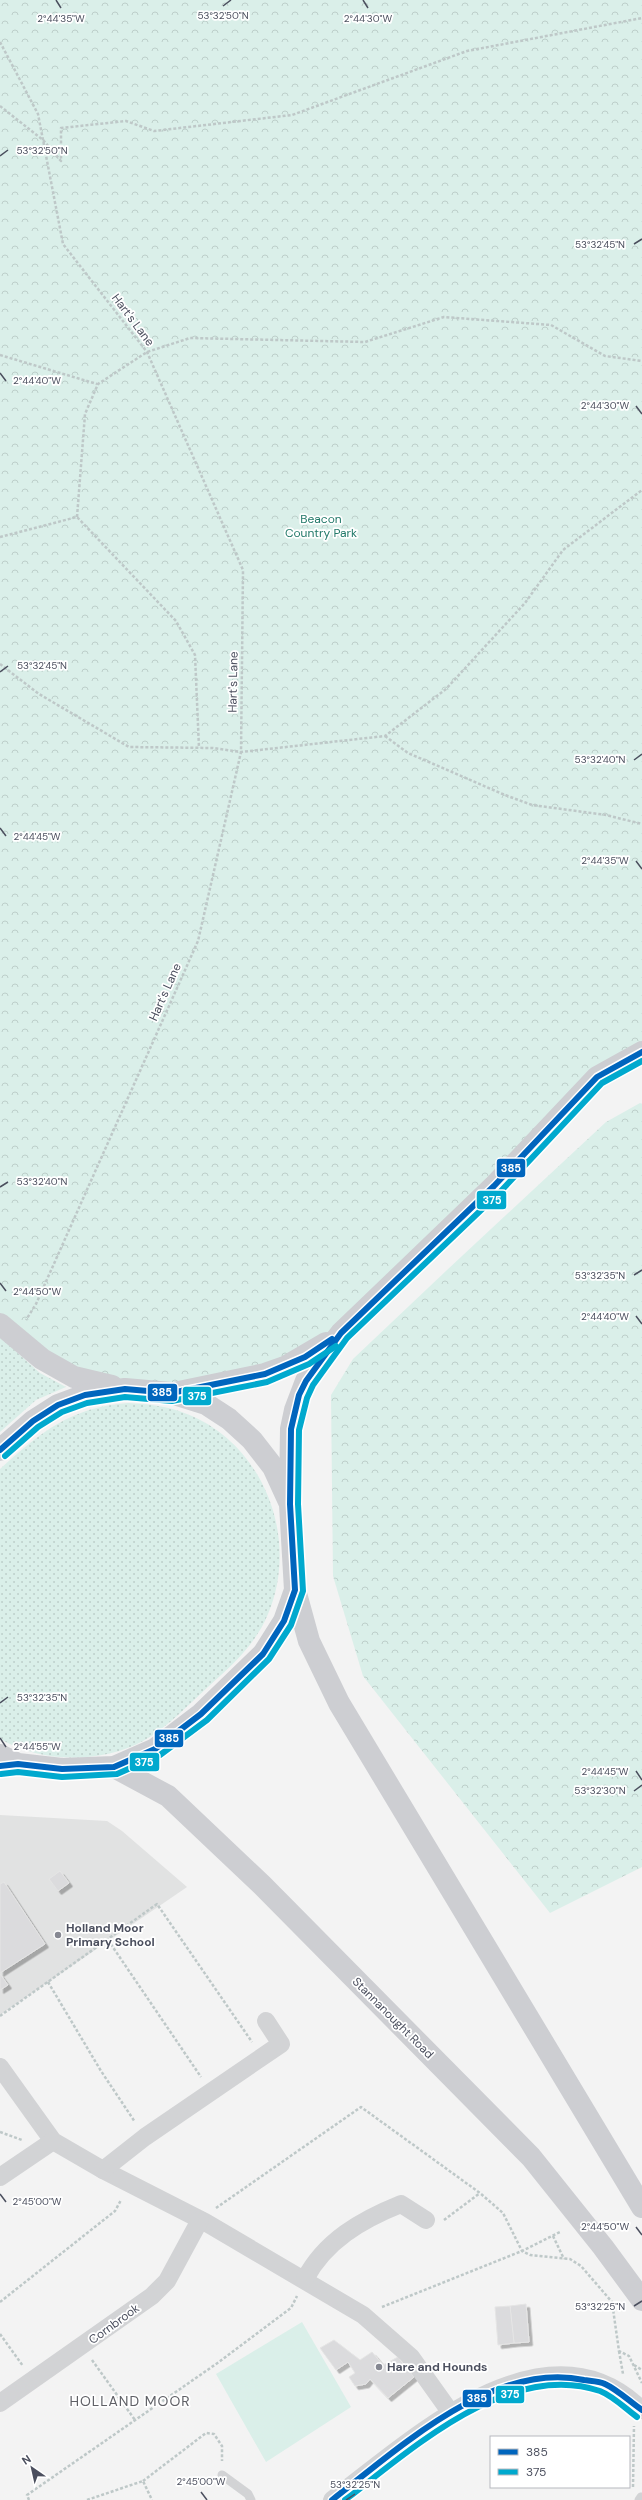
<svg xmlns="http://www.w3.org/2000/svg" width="642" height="2500" viewBox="0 0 642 2500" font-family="'DM Sans',sans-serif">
  <defs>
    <pattern id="grass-dots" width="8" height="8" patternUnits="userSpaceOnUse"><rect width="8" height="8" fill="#daefe9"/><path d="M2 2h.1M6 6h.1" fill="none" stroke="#bdcfca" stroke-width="1.8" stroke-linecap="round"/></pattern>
    <pattern id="park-crowns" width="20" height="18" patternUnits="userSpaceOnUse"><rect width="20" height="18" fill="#daefe9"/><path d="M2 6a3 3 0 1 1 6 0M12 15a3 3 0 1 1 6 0" fill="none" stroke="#bdcfca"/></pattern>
    <filter id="shadow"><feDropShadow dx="3.5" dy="3.5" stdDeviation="0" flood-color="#0004"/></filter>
  </defs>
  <rect width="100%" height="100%" fill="#f3f3f3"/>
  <path fill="#e1e2e2" d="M0,1815l107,6 15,10 65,56 -187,128z"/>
  <g fill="url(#grass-dots)">
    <path d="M0,1337l40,36 26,14 -30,13 -36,32z"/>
    <path d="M128,1403c20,1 40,3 59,11 77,30 113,125 81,200 -12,30 -36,51 -59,72 -21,19 -41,41 -66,55 -43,23 -101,22 -143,-2v-270c41,-37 71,-62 128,-66z"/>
  </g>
  <g fill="url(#park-crowns)">
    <path d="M0,0h642v1052l-23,12 -314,293 -134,36 -97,-16 -74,-53z"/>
    <path d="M640,1103l2,1v763l-92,46 -187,-237 -30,-100 -2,-181 22,-36 94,-89 159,-148z"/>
  </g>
  <path fill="#daefe9" d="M302,2322l49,85 -85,55 -50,-88z"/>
  <g fill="#dbdbdd" stroke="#e5e5e5" filter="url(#shadow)">
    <path d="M60,1871l9,12 -11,8 -9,-12z"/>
    <path d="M4,1882l41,62 -45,29v-89z"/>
    <path d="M0,1974l8,11 -8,5z"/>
    <path d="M526,2304l3,38 -15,1 -4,-37z"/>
    <path d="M510,2306l4,37 -16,2 -3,-38z"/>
    <path d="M334,2340l26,20 12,-8 11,13 15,-8 16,20 -26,21 -18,-19 -4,5 -11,2 -6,-9 6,-4 -7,-11 -12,8 -16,-22z"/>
  </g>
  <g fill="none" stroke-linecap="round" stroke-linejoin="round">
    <g stroke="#bec8c8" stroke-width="2.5" stroke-dasharray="3 2" stroke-linecap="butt">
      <path d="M0,42l38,72 25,130 84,108 96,218 -2,182 -43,189 -162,363 -10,16"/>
      <path d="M0,106l43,34 18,21v-33l65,-7 28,10 138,-16 175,-64 175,-33"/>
      <path d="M0,355l97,29"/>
      <path d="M77,517l8,-103 13,-30 49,-32 43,-14 175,4 79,-25 107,8 54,31 37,5"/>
      <path d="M0,537l77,-20 99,104 19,34 4,93"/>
      <path d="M0,664l39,30 90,53 84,1 28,4 144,-16 61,-47 79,-86 38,-53 79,-60"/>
      <path d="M385,736l23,17 97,42 27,10 74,10 36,9"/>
      <path d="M108,1940l93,137"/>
      <path d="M48,1982l53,89 34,51"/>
      <path d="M0,2016l157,-112 95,138"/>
      <path d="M0,2132l22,8"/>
      <path d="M216,2208l145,-101 119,86 23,20 19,38 8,4 40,4 11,7 31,36 7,49 10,5 13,27"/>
      <path d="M444,2220l36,-27"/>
      <path d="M553,2236l11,23"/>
      <path d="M0,2302l115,-91 6,-11"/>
      <path d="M382,2307l140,-56 38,-19"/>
      <path d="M0,2334l23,32"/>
      <path d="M619,2351l4,23"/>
      <path d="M92,2360l43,60"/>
      <path d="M634,2365l8,5"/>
      <path d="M143,2481l63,-48 8,1 8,12v15"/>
      <path d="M633,2487l1,-61"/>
      <path d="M29,2500l-2,-5 192,-133 72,-54 6,-12"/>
      <path d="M87,2500l56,-19 9,19"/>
    </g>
    <g stroke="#d2d3d5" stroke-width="9">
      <path d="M222,2475l26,19 3,6"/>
      <path d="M639,2500l2,-3"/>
    </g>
    <g stroke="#d2d3d5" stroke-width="18">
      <path d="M0,2067l53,74 50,29 102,52 158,93 48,42 40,56"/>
      <path d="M103,2170l42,-33 136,-93 -15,-23"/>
      <path d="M0,2177l53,-36"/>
      <path d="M305,2279c20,-38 56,-59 96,-75l25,16"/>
      <path d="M0,2403l152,-107 15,-15 33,-61"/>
      <path d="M332,2500c79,-59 213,-186 310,-90"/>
    </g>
    <g stroke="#cdced2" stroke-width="22">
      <path d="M0,1324l42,35 32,18 38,9"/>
      <path d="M174,1393l91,-19 20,-7 41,-24"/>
      <path d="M0,1450l33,-29 25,-16 27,-10 40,-6 46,4 35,11 23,15 23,21 21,27 17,37 5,86 -11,31 -21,33 -62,60 -46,35 -41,18 -52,2 -44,-5 -18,-9"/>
      <path d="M290,1498l1,-69 4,-19 11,-29 9,-15 26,-33 153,-147 103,-109 45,-25"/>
      <path d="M295,1590l14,51 30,62 303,504"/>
      <path d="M114,1767l54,29 94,89 269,272 72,90 39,53"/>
    </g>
    <g stroke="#fff" stroke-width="9">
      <g id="bus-1">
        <path d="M0,1450l33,-29 25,-16 27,-10 40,-6 46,4 94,-19 40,-17 27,-18"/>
        <path d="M0,1766l18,-2 44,5 52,-2 41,-18 46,-35 62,-60 21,-33 11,-31 -5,-86 1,-75 8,-34 7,-14 35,-48 153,-147 103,-109 45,-25"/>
        <path d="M332,2500c66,-51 162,-140 252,-120 6,1 15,1 21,4 13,6 25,18 37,26"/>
      </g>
    </g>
    <g stroke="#fff" stroke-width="9">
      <g id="bus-2">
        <path d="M5,1456l33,-29 24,-15 25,-9 38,-6 47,4 95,-19 42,-18 27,-18"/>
        <path d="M1,1774l17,-2 44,5 55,-3 43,-19 47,-35 62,-61 22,-34 12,-34 -5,-87 1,-74 8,-32 6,-13 34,-47 153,-146 102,-109 40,-22"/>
        <path d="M345,2500c67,-51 164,-140 255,-109 13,5 26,18 37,26"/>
      </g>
    </g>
    <use href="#bus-1" stroke="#0065bd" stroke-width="6"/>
    <use href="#bus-2" stroke="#00a9ce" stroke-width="6"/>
  </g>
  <path fill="none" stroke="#4b4f5e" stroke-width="1.5" d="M56,0l5,8M363,0l5,8M223,6l8,-6M0,156l8,-6M634,244l8,-5M0,373l6,8M636,406l6,8M0,672l8,-6M634,760l8,-6M0,828l6,8M636,861l6,8M0,1187l8,-5M634,1275l8,-5M0,1283l6,8M636,1316l6,8M0,1703l8,-6M0,1738l6,9M636,1771l6,9M634,1791l8,-6M0,2194l6,8M636,2227l6,8M634,2306l8,-5M201,2492l6,8M346,2500l9,-6"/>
  <g fill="#868892" stroke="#fff" stroke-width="1.5">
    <circle cx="58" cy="1935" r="4"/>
    <circle cx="379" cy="2367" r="4"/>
  </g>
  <g text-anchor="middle" stroke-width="3.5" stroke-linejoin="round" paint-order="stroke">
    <g font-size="12" fill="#4b4f5e" stroke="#fff">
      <text transform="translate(133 320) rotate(53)" y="4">Hart's Lane</text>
      <text transform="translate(233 682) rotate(-89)" y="4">Hart's Lane</text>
      <text transform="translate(165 992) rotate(-66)" y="4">Hart's Lane</text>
      <text transform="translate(393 2018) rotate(45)" y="4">Stannanought Road</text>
      <text transform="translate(114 2324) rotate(-36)" y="4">Cornbrook</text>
    </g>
    <g font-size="12" fill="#227969" stroke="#fff">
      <text x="321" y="523">Beacon<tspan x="321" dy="14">Country Park</tspan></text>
    </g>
    <g font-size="12" font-weight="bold" fill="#4b4f5e" stroke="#fff" text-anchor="start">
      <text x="66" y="1932">Holland Moor<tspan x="66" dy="14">Primary School</tspan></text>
      <text x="387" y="2371">Hare and Hounds</text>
    </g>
    <g font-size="14" letter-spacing="1" fill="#5f6066" stroke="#fff">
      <text x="130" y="2406">HOLLAND MOOR</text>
    </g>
  </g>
  <g font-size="10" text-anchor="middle" fill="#4b4f5e" stroke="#fff" stroke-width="3.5" stroke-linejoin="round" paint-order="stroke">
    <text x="223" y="19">53°32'50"N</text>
    <text x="61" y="22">2°44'35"W</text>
    <text x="368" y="22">2°44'30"W</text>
    <text x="42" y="154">53°32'50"N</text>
    <text x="600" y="248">53°32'45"N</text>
    <text x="37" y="384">2°44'40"W</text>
    <text x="605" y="409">2°44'30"W</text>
    <text x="42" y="669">53°32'45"N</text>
    <text x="600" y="763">53°32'40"N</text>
    <text x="37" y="840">2°44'45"W</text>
    <text x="605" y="864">2°44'35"W</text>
    <text x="42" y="1185">53°32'40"N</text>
    <text x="600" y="1279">53°32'35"N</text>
    <text x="37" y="1295">2°44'50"W</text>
    <text x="605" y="1320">2°44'40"W</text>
    <text x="42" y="1701">53°32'35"N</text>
    <text x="37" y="1750">2°44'55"W</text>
    <text x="605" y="1775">2°44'45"W</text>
    <text x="600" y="1794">53°32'30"N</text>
    <text x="37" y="2205">2°45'00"W</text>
    <text x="605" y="2230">2°44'50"W</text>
    <text x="600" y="2310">53°32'25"N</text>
    <text x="201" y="2485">2°45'00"W</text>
    <text x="355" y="2488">53°32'25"N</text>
  </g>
  <g stroke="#fff" stroke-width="1.5">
    <rect x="496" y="1158" width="30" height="20" rx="4" fill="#0065bd"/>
    <rect x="476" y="1190" width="31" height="20" rx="4" fill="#00a9ce"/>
    <rect x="147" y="1383" width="31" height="19" rx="4" fill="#0065bd"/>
    <rect x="182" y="1386" width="30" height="20" rx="4" fill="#00a9ce"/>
    <rect x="154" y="1729" width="30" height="19" rx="4" fill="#0065bd"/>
    <rect x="129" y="1752" width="31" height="20" rx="4" fill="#00a9ce"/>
    <rect x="495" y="2385" width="30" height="19" rx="4" fill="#00a9ce"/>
    <rect x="462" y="2389" width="30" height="19" rx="4" fill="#0065bd"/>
  </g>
  <g font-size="11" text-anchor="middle" font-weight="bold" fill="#fff">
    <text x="511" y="1172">385</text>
    <text x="492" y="1204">375</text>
    <text x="162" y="1396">385</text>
    <text x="197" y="1400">375</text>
    <text x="169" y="1742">385</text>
    <text x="144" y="1766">375</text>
    <text x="510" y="2398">375</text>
    <text x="477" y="2402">385</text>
  </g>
  <rect x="490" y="2436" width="140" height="52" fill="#ffffff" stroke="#b7b9bf"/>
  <rect x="498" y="2449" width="20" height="6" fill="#0065bd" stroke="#b7b9bf"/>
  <text x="526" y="2456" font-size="12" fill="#4b4f5e">385</text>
  <rect x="498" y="2469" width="20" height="6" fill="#00a9ce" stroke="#b7b9bf"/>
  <text x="526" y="2476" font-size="12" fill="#4b4f5e">375</text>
  <g transform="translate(32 2468) rotate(326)" stroke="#ffffff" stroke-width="3" paint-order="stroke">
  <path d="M0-3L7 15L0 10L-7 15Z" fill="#4b4f5e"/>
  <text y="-6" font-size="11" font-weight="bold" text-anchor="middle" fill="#4b4f5e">N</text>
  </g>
</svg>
